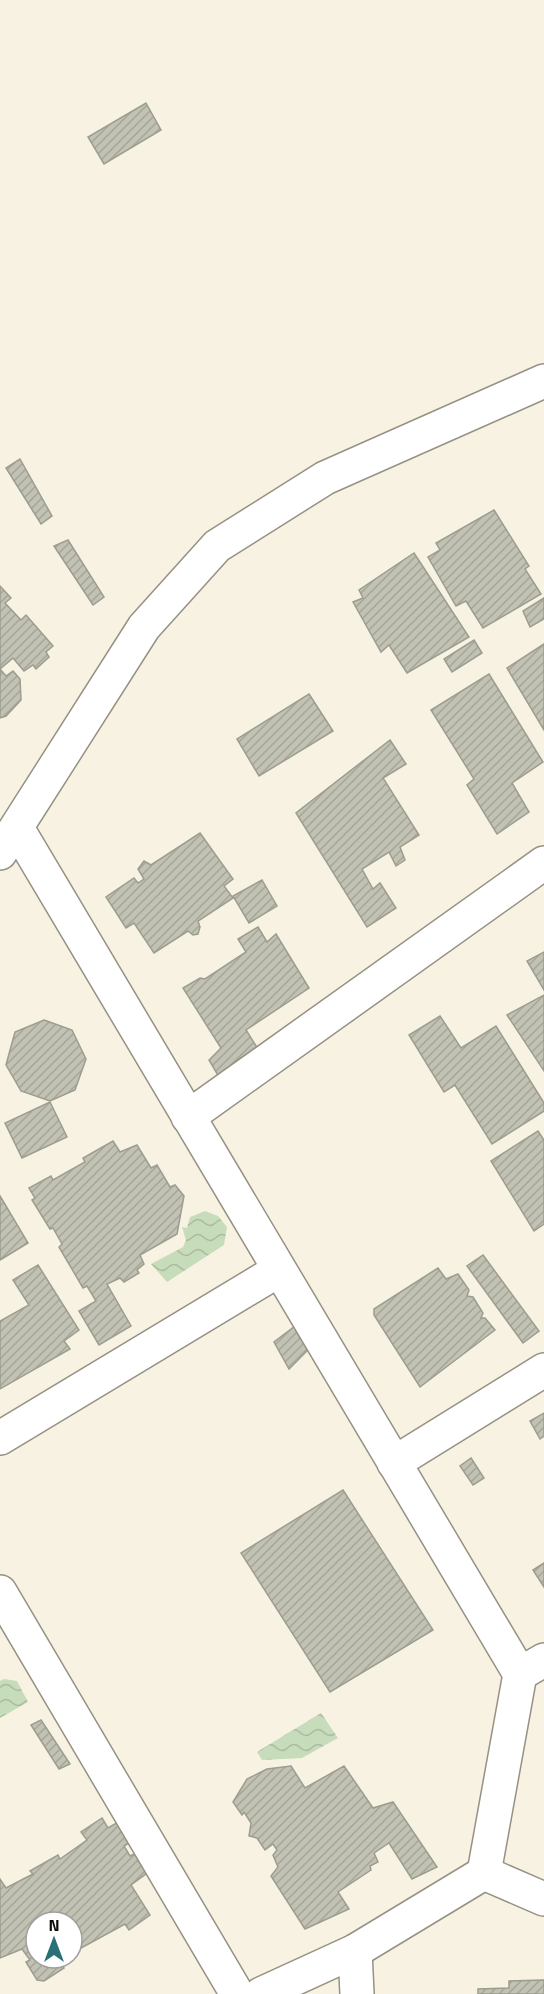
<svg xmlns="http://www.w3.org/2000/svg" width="544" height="1994" viewBox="0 0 544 1994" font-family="'Titillium Web',sans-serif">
  <defs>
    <pattern id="water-waves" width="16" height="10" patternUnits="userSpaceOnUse" patternTransform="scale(1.5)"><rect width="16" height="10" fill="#c7dcba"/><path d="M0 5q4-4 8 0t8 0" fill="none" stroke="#aabc9e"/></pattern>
    <pattern id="building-hatch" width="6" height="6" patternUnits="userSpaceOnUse" patternTransform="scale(1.5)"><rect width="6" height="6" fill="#c1c2b3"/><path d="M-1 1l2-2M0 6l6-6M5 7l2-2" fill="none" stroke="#a5a698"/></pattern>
  </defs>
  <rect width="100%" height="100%" fill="#f8f2e3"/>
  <g fill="url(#water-waves)">
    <path d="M205,1211l13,5 9,11 -3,18 -57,37 -16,-18 32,-17 3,-7 -4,-13 5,1 3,-11z"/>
    <path d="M4,1679l13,2 11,21 -28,16v-37z"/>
    <path d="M321,1713l17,25 -36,20 -40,2 -5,-8z"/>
  </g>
  <g fill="url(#building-hatch)" stroke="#9b9d8e" stroke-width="1.5">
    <path d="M146,103l15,27 -57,34 -16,-27z"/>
    <path d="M20,459l32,57 -11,8 -35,-56z"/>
    <path d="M494,510l35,56 -4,3 16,25 -58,34 -17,-27 -10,5 -28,-49 12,-7 -4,-7z"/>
    <path d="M68,540l36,57 -11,8 -39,-59z"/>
    <path d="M414,553l55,84 -62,36 -18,-28 -8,7 -28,-50 10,-4 -4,-8z"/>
    <path d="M0,586l11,12 -6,5 16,17 5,-5 27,31 -7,6 3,5 -13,12 -3,-4 -9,6 -11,-13 -13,11z"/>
    <path d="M544,598v21l-14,8 -7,-16z"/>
    <path d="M474,640l8,13 -30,19 -8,-13z"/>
    <path d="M544,644v86l-37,-62z"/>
    <path d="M0,669l6,7 7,-5 7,8 1,21 -15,16 -6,2z"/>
    <path d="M489,674l54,88 -31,21 17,29 -32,22 -30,-49 7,-6 -43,-69z"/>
    <path d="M309,694l24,37 -74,45 -22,-37z"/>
    <path d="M390,740l16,24 -23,14 36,57 -19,12 5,13 -9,6 -7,-14 -27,17 11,20 7,-6 16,25 -29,19 -71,-114z"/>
    <path d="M200,833l33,46 -9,7 9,12 -35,23 2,6 -2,7 -5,1 -5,-4 -34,22 -20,-30 -8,5 -20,-31 28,-19 4,5 6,-4 -6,-10 6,-8 7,4z"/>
    <path d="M262,880l15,26 -28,17 -16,-27z"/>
    <path d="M258,927l9,15 9,-8 33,54 -63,42 12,19 -39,28 -10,-17 12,-12 -38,-60 17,-10 5,1 41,-27 -8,-13z"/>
    <path d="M544,952v38l-17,-29z"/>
    <path d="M544,995v76l-37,-56z"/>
    <path d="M440,1016l21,32 35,-22 48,77v8l-52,33 -37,-59 -11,7 -35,-57z"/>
    <path d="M44,1020l28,10 14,29 -11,31 -25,11 -29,-10 -15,-26 9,-33z"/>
    <path d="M50,1102l17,35 -45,21 -17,-35z"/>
    <path d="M538,1131l6,9v84l-10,7 -43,-70z"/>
    <path d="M113,1141l7,11 17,-7 14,23 6,-3 13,22 5,-2 9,11 -7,38 -37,21 4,9 -7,6 2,3 -15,9 -4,-4 -13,6 24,42 -32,19 -20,-34 17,-10 -9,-15 -4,2 -24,-41 3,-3 -9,-16 -3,1 -18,-29 3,-2 -6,-10 22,-12 2,4 32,-18 -2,-4z"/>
    <path d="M0,1196l28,47 -28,17z"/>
    <path d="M483,1255l56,76 -16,12 -56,-77z"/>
    <path d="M38,1265l41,65 -15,11 6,8 -70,40v-68l29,-16 -16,-25z"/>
    <path d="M438,1268l8,11 12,-5 11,16 -2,6 6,1 10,16 -2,5h4l10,12 -75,57 -46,-72v-6z"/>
    <path d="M295,1326l14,23 -20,20 -15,-27z"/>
    <path d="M544,1413v23l-4,3 -10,-18z"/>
    <path d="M471,1458l13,20 -11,7 -13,-19z"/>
    <path d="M343,1490l90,140 -103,62 -89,-139z"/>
    <path d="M544,1563v24l-11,-17z"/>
    <path d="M41,1720l29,44 -11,5 -28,-44z"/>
    <path d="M291,1766l14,22 39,-22 29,42 20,-6 44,65 -25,12 -23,-36 -15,10 4,9 -8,4 1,4 -33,22 11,17 -44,20 -34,-53 7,-9 -5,-12 4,-5 -4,-6 -8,6 -8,-12 -8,-2 2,-13 -7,-11 -2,3 -9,-13 14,-23 20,-10z"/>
    <path d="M102,1818l6,10 12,-7 12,20 -8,5 6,10 9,-4 11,19 -19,14 19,30 -21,15 -4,-6 -53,29v-31h-36v36h28l-5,2 5,8 -20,13 -7,-1 -11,-18 4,-2 -8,-11 -22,9v-79l6,9 27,-14 -3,-3 28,-16 2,4 27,-19 -6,-8z"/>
    <path d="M544,1980v14h-66v-5l31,-1v-7z"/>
  </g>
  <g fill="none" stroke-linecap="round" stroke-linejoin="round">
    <g stroke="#969183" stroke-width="36">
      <g id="street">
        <path d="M17,828l503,846 -36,199 -129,78 -94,43"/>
        <path d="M0,853l144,-226 73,-81 108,-68 219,-97"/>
        <path d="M188,1117l356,-254"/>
        <path d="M0,1438l279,-168"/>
        <path d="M394,1463l150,-93"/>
        <path d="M0,1592l237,402"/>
        <path d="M520,1674l24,-14"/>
        <path d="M484,1873l60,26"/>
        <path d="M355,1951l2,43"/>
      </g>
    </g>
    <use href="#street" stroke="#fff" stroke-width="33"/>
  </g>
  <g transform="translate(54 1940)"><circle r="28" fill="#ffffff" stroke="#9f9e9c" stroke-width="1.5"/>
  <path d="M0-4.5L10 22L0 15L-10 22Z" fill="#277177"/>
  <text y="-9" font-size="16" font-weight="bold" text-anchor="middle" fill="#0e0c07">N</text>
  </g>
</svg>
